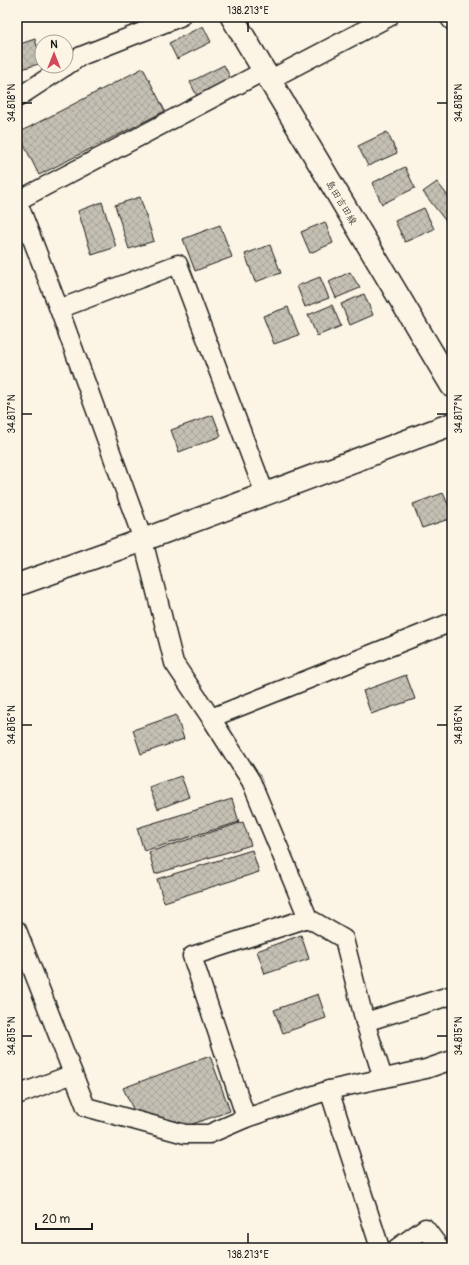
<svg xmlns="http://www.w3.org/2000/svg" width="469" height="1265" viewBox="0 0 469 1265" font-family="Pangolin,'Klee One',sans-serif">
  <defs>
    <pattern id="building-cross-hatch" width="8" height="8" patternUnits="userSpaceOnUse"><rect width="8" height="8" fill="#c4c0b3"/><path d="M0 0l8 8M0 8l8-8" fill="none" stroke="#a8a499"/></pattern>
  </defs>
  <rect width="100%" height="100%" fill="#fcf5e5"/>
  <filter id="ink" filterUnits="userSpaceOnUse"><feTurbulence type="fractalNoise" baseFrequency=".025" numOctaves="2"/><feDisplacementMap in="SourceGraphic" scale="8" xChannelSelector="R" yChannelSelector="G"/><feConvolveMatrix kernelMatrix="1 2 1 2 8 2 1 2 1" color-interpolation-filters="sRGB"/></filter>
  <g filter="url(#ink)">
    <g fill="url(#building-cross-hatch)" stroke="#1c1c1c">
      <path d="M203,26l8,16 -34,17 -8,-16z"/>
      <path d="M35,39l7,24 -24,7 -1,-4v-21z"/>
      <path d="M224,65l8,16 -34,17 -8,-16z"/>
      <path d="M143,68l22,43 -126,64 -21,-42z"/>
      <path d="M387,132l10,21 -29,13 -10,-20z"/>
      <path d="M405,167l10,21 -33,16 -10,-21z"/>
      <path d="M437,182l15,19v20l-4,3 -25,-32z"/>
      <path d="M140,197l14,44 -25,8 -14,-44z"/>
      <path d="M102,202l14,45 -24,8 -14,-44z"/>
      <path d="M424,208l10,21 -29,13 -10,-21z"/>
      <path d="M325,222l8,21 -23,10 -9,-21z"/>
      <path d="M220,225l12,32 -37,14 -12,-32z"/>
      <path d="M270,245l11,28 -26,9 -10,-28z"/>
      <path d="M350,272l10,16 -24,10 -7,-16z"/>
      <path d="M320,277l9,21 -24,9 -8,-21z"/>
      <path d="M364,294l9,21 -23,10 -9,-21z"/>
      <path d="M332,305l9,21 -24,10 -9,-21z"/>
      <path d="M288,307l11,28 -25,9 -11,-28z"/>
      <path d="M213,415l8,21 -42,16 -8,-22z"/>
      <path d="M443,493l9,20v5l-30,10 -9,-24z"/>
      <path d="M406,675l9,24 -44,15 -8,-23z"/>
      <path d="M176,715l8,24 -43,15 -8,-24z"/>
      <path d="M181,776l8,21 -31,12 -9,-22z"/>
      <path d="M232,799l7,23 -95,29 -7,-23z"/>
      <path d="M243,822l8,23 -96,29 -6,-22z"/>
      <path d="M252,850l7,22 -95,30 -7,-23z"/>
      <path d="M301,935l8,24 -44,15 -8,-23z"/>
      <path d="M318,994l8,24 -43,15 -9,-23z"/>
      <path d="M210,1056l20,55 -46,16 -50,-16 -11,-23z"/>
    </g>
    <g fill="none" stroke-linecap="round" stroke-linejoin="round">
      <g stroke="#1c1c1c" stroke-width="21">
        <g id="street">
          <path d="M449,17l3,4"/>
          <path d="M66,66l15,-10 99,-39"/>
          <path d="M269,80l120,-63"/>
          <path d="M17,98l49,-32"/>
          <path d="M17,200l42,109 84,231 31,123 37,55 40,63 57,137 -116,38 54,162 -37,16h-24l-99,-27 -69,-177"/>
          <path d="M17,201l247,-130"/>
          <path d="M59,309l119,-45 87,230"/>
          <path d="M211,718l241,-96"/>
          <path d="M308,918l36,21 21,83"/>
          <path d="M383,1078l-18,-56 87,-27"/>
          <path d="M329,1090l51,158"/>
          <path d="M17,1095l56,-21"/>
          <path d="M246,1118l83,-28 97,-21 26,-9"/>
          <path d="M397,1248l28,-20 15,20"/>
        </g>
      </g>
      <g stroke="#1c1c1c" stroke-width="25">
        <path id="secondary" d="M17,585l126,-45 309,-116"/>
      </g>
      <g stroke="#1c1c1c" stroke-width="25">
        <path id="primary" d="M232,17l220,369"/>
      </g>
      <use href="#street" stroke="#fcf5e5" stroke-width="18"/>
      <use href="#secondary" stroke="#fcf5e5" stroke-width="22"/>
      <use href="#primary" stroke="#fcf5e5" stroke-width="22"/>
    </g>
  </g>
  <path fill="none" stroke="#1c1c1c" stroke-width="1.5" d="M248,22v10M22,103h10M437,103h10M22,414h10M437,414h10M22,725h10M437,725h10M22,1036h10M437,1036h10M248,1233v10"/>
  <g text-anchor="middle" stroke-width="3" stroke-linejoin="round" paint-order="stroke">
    <g font-size="10" fill="#1c1c1c" stroke="#fcf5e5">
      <text transform="translate(342 202) rotate(59)" y="4">島田吉田線</text>
    </g>
  </g>
  <rect width="469" height="1265" fill="none" stroke="#fcf5e5" stroke-width="44"/>
  <g transform="translate(54 54)"><circle r="19" fill="#fcf5e5" stroke="#a29e95"/>
  <path d="M0-3L7 15L0 10L-7 15Z" fill="#d1495b"/>
  <text y="-6" font-size="11" font-weight="bold" text-anchor="middle" fill="#1c1c1c">N</text>
  </g>
  <path d="M36 1223v6h56v-6" fill="none" stroke="#1c1c1c" stroke-width="2"/>
  <text x="42" y="1223" font-size="12" fill="#1c1c1c" stroke="#fcf5e5" stroke-width="3" paint-order="stroke">20 m</text>
  <rect x="22" y="22" width="425" height="1221" fill="none" stroke="#1c1c1c" stroke-width="1.5"/>
  <g font-size="10" text-anchor="middle" fill="#1c1c1c">
    <text x="248" y="14">138.213°E</text>
    <text transform="translate(11 103) rotate(-90)" y="4">34.818°N</text>
    <text transform="translate(458 103) rotate(-90)" y="4">34.818°N</text>
    <text transform="translate(11 414) rotate(-90)" y="4">34.817°N</text>
    <text transform="translate(458 414) rotate(-90)" y="4">34.817°N</text>
    <text transform="translate(11 725) rotate(-90)" y="4">34.816°N</text>
    <text transform="translate(458 725) rotate(-90)" y="4">34.816°N</text>
    <text transform="translate(11 1036) rotate(-90)" y="4">34.815°N</text>
    <text transform="translate(458 1036) rotate(-90)" y="4">34.815°N</text>
    <text x="248" y="1258">138.213°E</text>
  </g>
</svg>
